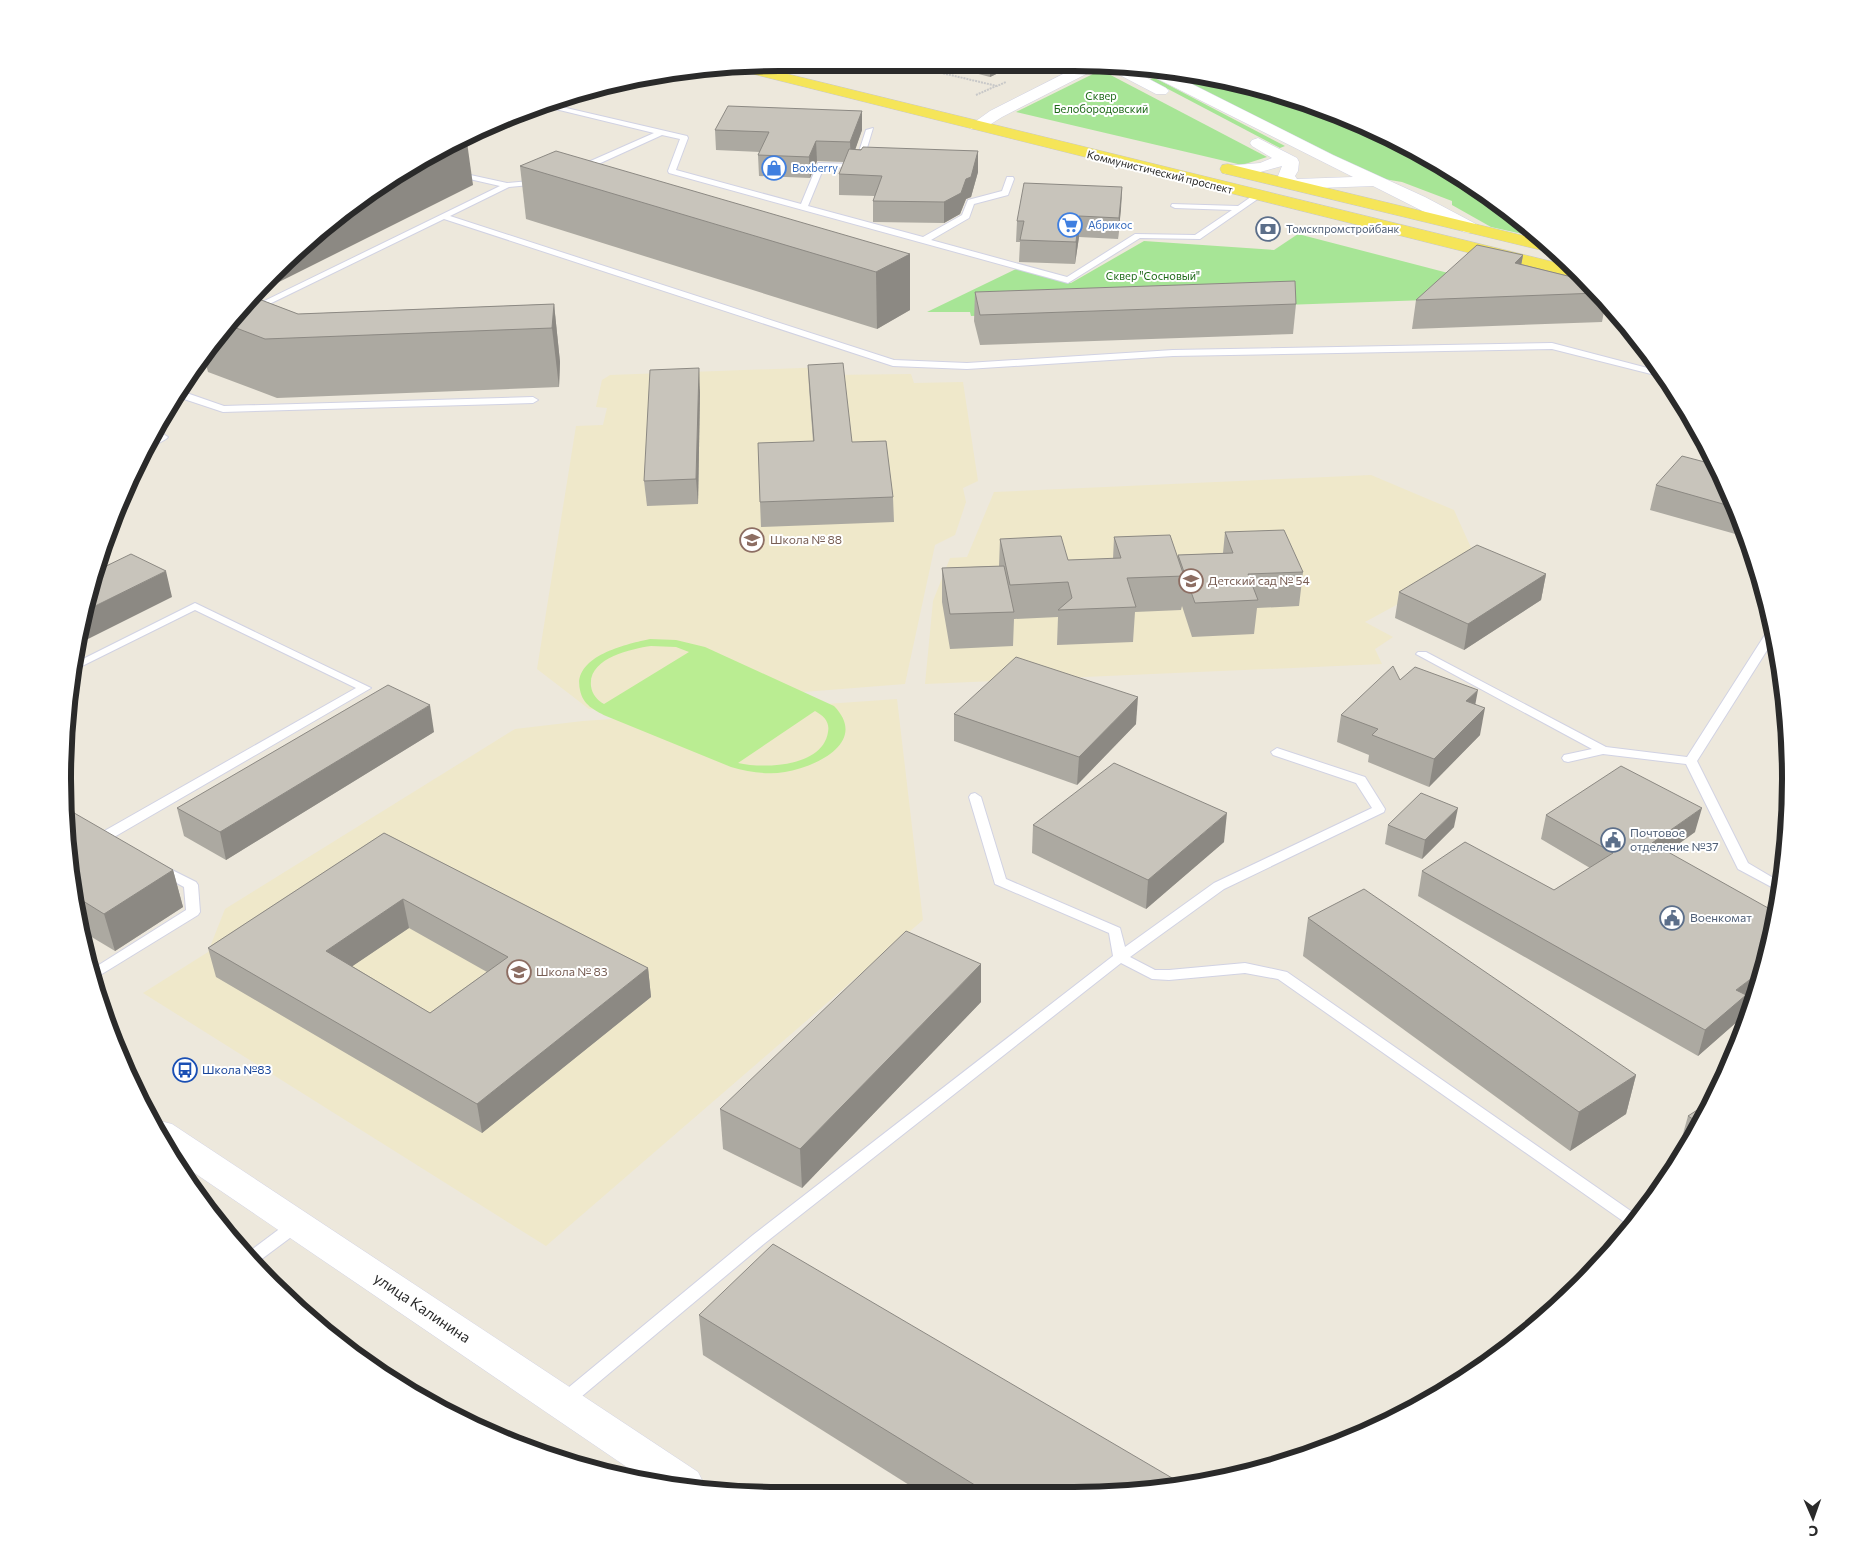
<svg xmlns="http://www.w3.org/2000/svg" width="1853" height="1558" viewBox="0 0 1853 1558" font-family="Commissioner,sans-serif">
  <rect width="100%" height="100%" fill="#ede8dc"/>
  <g fill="#efe8ca">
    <path d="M827,367l-1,8 85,-1 3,9 49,-1 15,99 -15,7 3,14 -11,33 -20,10 -30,139 -316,25 -52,-40 39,-243 27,-1 4,-17 -11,-1 6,-27 8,-5z"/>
    <path d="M1371,475l83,35 23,51 -112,61 28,15 -18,12 7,15 -457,20 8,-83 17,-43 17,-1 27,-65z"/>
    <path d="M897,699l26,221 -377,326 -403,-253 65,-41 17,-43 290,-180 68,-8z"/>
  </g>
  <g fill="#a7e596">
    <path d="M1155,68l12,1 93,18 131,49 119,74 30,28 -49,-11 -39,-22v-4l-50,-19 -30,-5z"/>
    <path d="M1101,70l166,87 -25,8 -226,-53z"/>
    <path d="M1155,78l130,68 -5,2 -131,-69z"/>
    <path d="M1298,234l239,62 -566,20 -1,-4h-43l89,-43 55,14 73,-42 130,9z"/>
  </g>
  <path fill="#baed92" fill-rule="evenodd" d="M650,639l26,1 29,7 129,59c35,36 -18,61 -49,66 -18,3 -36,0 -54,-5l-125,-51c-12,-6 -23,-11 -26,-26 -8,-34 47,-46 70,-51zM651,646l25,1 13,5 -85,52c-7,-4 -12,-10 -13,-18 -3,-28 40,-37 60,-40zM815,711c9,5 15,11 13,21 -5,35 -64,37 -90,31z"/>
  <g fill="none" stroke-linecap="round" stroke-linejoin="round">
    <g stroke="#d1d2e3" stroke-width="2">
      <g id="service">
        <path d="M549,104l138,32 1,2 -12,32 125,34 17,-41 37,1 11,-34 7,-2 -12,40 -37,-1 -16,39 115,31 39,-22 6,-15 34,-9 5,-14h6l1,2 -6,16 -34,9 -5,14 -38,22 136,37 68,-43 60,1 37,-25 -57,-2 -4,-2 1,-2 66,2 17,-12 7,2 -62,43 -60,-1 -72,45 -399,-110 -1,-2 12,-32 -18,-4 -79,36h-6v-4l77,-34 -111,-27z"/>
        <path d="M452,171l55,12 33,-3 4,2 -4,2 -31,3 -59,29 444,144 73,3 206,-13 379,-7 107,28 4,6 -111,-28 -379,7 -206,13 -74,-3 -449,-147 -189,92 -7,-2 252,-123 -48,-11z"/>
        <path d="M178,390l46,16 309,-9 5,3 -5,3 -310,9 -48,-16z"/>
        <path d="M163,434l5,3 -2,2 -14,8 -4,1 4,-9z"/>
        <path d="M195,603l176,85 -262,152h-10l-1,-3 1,-3 257,-146 -161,-78 -123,61 3,-8z"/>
        <path d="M1773,627l3,9 -79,125 51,102 32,19 -1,9 -41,-22 -52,-105 -83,-10 -35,8 -4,-1 -2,-3 2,-3 28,-6 -176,-95 2,-2h8l180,95 81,10 81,-127z"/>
        <path d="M1277,748l88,29 20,32 -1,3 -160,77 -94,68 25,13h14l76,-7 42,9 351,244 -8,10 -352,-247 -33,-6 -76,7 -17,-1 -31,-16 -356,280 -196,164 -6,2 -6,-2 -3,-5 3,-5 196,-162 360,-279 -4,-23 -114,-49 -26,-87 2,-3 4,-1 6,4 25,82 114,49 5,19 89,-64 158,-75 -16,-25 -83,-28 -2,-3z"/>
        <path d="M160,864l36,18 2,3 2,27 -2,3 -101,62 -3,-9 92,-58 -2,-23 -29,-16 -2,-3z"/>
        <path d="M296,1219l6,2 2,4 -2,4 -47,35 -9,-10 44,-33z"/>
      </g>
    </g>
    <g stroke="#d1d2e3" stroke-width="1">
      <g id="tertiary">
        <path d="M1077,67h19l-2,3 -92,47 -19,12h-12l-2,-3 21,-15z"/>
        <path d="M1110,68h18l38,20 3,3 -3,3h-10l-44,-23z"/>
        <path d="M1140,68h20l173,87 92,42 51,27 3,4 -3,4 -6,1 -6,-1 -91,-46 -81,3 -6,-1 -8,-12 4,-10 -29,8h-28l-2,-4 2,-4 35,-3 12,-5 -20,-12 -2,-3 2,-3 6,-2 39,20 2,4 -1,9 -3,5 2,3 56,-2 -211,-106z"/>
      </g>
    </g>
    <g stroke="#d1d2e3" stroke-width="1">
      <path id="secondary" d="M160,1121l12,3 526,348 6,12 -2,4 -62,-12 -466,-317 -20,-36z"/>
    </g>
    <g stroke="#c8c8c8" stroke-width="1">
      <g id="primary">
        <path d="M755,66l815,200 13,12 -5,2 -841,-210 -2,-2z"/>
        <path d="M1228,164l313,76 13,11 -5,1 -327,-79 -2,-4 2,-4z"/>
      </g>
    </g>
    <g stroke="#c8c8c8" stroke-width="2" stroke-dasharray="2 1" stroke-linecap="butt">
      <path d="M908,65l89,21 9,-4"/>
      <path d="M976,95l20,-9"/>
    </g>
    <path stroke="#c8c8c8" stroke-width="4.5" stroke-dasharray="5 3" stroke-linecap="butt" d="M395,1379l10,9"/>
    <use href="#service" fill="#fff" fill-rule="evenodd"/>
    <use href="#tertiary" fill="#fff" fill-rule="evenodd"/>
    <use href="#secondary" fill="#fff" fill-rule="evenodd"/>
    <use href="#primary" fill="#f5e559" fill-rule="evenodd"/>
  </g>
  <g fill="#aca9a1" fill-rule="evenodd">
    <path d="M944,65l69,1 -23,11z"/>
    <path d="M862,111v19l-7,19 123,2v21l-7,25 -5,2 -6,15 -16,9 -71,-1v-21l2,-5 -36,-1v-21l5,-12 -27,-1 -7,17 -51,-2 -1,-21 2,-3 -44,-2 -1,-20z"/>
    <path d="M520,166l390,88v56l-33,19 -351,-110z"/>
    <path d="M1122,187l-1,21 -3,31 -39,-2 -4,27 -56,-2 1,-20h-4l1,-21z"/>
    <path d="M1523,255l-2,9 63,16 22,21 -4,21 -190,7 4,-29z"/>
    <path d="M975,292l321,12 -3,30 -313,11 -6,-24z"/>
    <path d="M256,298l42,16 256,-10 6,58 -1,25 -282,11 -69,-26 -4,-15z"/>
    <path d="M808,365l44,77 41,55 1,25 -133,5 -1,-25 53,-61 -4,-53z"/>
    <path d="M700,392l-2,112 -51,2 -3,-25z"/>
    <path d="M1656,485l80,20 10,32 -96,-27z"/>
    <path d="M1225,532l78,40 -4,34 -42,2 -3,26 -62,3 -10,-31 -1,4 -46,2 -2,30 -76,3 1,-28 -44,2 -1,27 -63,3 -8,-47v-34l57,-2 1,-27 68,21 45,-1 1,-22 64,22v-4l45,-2z"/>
    <path d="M1546,574l-5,26 -77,50 -69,-32 4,-26z"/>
    <path d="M1400,680l75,24 5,31 -51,52 -61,-25 1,-7 -32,-13 4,-27z"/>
    <path d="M1782,692l2,22 -8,-3z"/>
    <path d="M954,714l182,10 -59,61 -123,-44z"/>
    <path d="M434,732l-208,128 -42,-24 -7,-28z"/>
    <path d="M1546,815l149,17 -27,20 75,152 -4,16 -41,36 -280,-160 4,-25 132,19 36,-22 -49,-29z"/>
    <path d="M1033,825l191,17 -78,67 -114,-56z"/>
    <path d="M1388,825l66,2 -32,32 -37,-15z"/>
    <path d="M384,833l264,135 3,29 -169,136 -266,-156 -8,-29zM409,928l78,44 -57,41 -78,-47z"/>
    <path d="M173,870l10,37 -68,44 -30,-18 -16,-60z"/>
    <path d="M1308,918l328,157 -10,39 -56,37 -267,-195z"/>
    <path d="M981,1002l-179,186 -79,-39 -3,-40z"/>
    <path d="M1711,1101l-31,56 -3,-2 11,-39z"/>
    <path d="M699,1315l375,181 -149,-1 -222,-140z"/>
  </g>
  <g fill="#8c8983">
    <path d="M990,66h23l-23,11z"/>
    <path d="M862,111v19l-11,32 -1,-20z"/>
    <path d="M466,135l7,50 -210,105 44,-50 155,-103z"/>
    <path d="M816,141l1,20 -7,17 -1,-21z"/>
    <path d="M978,151v21l-7,25 -5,2 -6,15 -16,9v-21z"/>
    <path d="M1122,187l-1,21 -3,31 1,-21z"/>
    <path d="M1079,216v21l-4,27 1,-22z"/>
    <path d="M910,254v56l-33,19 -1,-57z"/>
    <path d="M1523,255l-5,28 -3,-20z"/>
    <path d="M554,304l6,58 -1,25 -7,-59z"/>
    <path d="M699,368l1,24 -2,112 -2,-25z"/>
    <path d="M166,571l6,26 -92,46 9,-34z"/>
    <path d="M1546,574l-5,26 -77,50 4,-26z"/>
    <path d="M1478,690l-5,27 -7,-16z"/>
    <path d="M1138,697l-2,27 -59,61 2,-28z"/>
    <path d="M430,705l4,27 -208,128 -6,-28z"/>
    <path d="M1485,708l-5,27 -51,52 5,-28z"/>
    <path d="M1458,808l-4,19 -32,32 3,-19z"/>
    <path d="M1702,808l-7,24 -49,35 6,-24z"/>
    <path d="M1227,813l-3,29 -78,67 2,-29z"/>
    <path d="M173,870l10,37 -68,44 -11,-37z"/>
    <path d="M403,899l6,29 -77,52 -6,-29z"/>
    <path d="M981,964v38l-179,186 -2,-39z"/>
    <path d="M648,968l3,29 -169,136 -5,-29z"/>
    <path d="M1760,972l-7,26 -10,6 -4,16 -41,36 7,-26 31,-40z"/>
    <path d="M1636,1075l-10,39 -56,37 9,-39z"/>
  </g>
  <g fill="#c8c4bb" stroke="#8c8983" fill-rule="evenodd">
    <path d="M728,106l134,5 -12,31 -34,-1 -7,16 -51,-2 11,-23 -54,-2z"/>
    <path d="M863,147l115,4 -7,26 -5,2 -5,14 -17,9 -71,-1 9,-25 -43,-2 10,-25 12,1z"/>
    <path d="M556,151l354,103 -34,18 -356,-106z"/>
    <path d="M1024,183l98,4 -3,31 -40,-2 -3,26 -56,-2 4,-19h-7z"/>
    <path d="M1477,245l46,10 -8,8 69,17 14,13 -182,7z"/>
    <path d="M1295,281l1,23 -316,11 -5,-23z"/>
    <path d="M256,298l42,16 256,-10 -2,24 -287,11 -34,-13z"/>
    <path d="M843,363l9,79 34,-1 7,56 -133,5 -2,-59 56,-2 -6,-76z"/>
    <path d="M699,368l-3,111 -52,2 6,-111z"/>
    <path d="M1682,456l34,9 21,43 -81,-23z"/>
    <path d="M1284,530l19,42 -55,2 10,26 -63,3 -17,-48 55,-2 -8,-21z"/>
    <path d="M1170,535l14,41 -57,2 9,29 -78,3 14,-12 -4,-16 -58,3 -10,-46 61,-3 7,24 53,-2 -7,-21z"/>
    <path d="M1477,545l69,29 -78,50 -69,-32z"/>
    <path d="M131,554l35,17 -77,38 11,-40z"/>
    <path d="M1004,566l10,46 -64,2 -8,-46z"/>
    <path d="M1016,657l122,40 -59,60 -125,-43z"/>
    <path d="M1393,666l7,14 15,-13 63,23 -12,11 19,7 -51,51 -62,-24 6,-6 -37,-14z"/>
    <path d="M388,685l42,20 -210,127 -43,-24z"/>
    <path d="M1114,763l113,50 -79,67 -115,-55z"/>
    <path d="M1621,766l81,42 -50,35 125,70v6l-17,53 -24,18 10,5 -41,35 -283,-159 43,-29 89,48 59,-37 -67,-38z"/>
    <path d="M1421,793l37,15 -33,32 -37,-15z"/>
    <path d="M69,810l104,60 -69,44 -29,-18 -6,-23z"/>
    <path d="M384,833l264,135 -171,136 -269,-156zM403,899l105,58 -78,56 -104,-62z"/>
    <path d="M1364,889l272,186 -57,37 -271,-194z"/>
    <path d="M906,931l75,33 -181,185 -80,-40z"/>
    <path d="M1711,1101l-12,22 -11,-7z"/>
    <path d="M773,1244l411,241 -110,11 -83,-1 -292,-180z"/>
  </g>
  <defs>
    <g id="shop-ring" transform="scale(1.25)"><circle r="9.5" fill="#fff" stroke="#3f7fe0" stroke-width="1.5"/><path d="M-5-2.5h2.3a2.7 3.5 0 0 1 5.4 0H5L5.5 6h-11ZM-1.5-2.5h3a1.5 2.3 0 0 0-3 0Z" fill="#3f7fe0"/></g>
    <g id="supermarket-ring" transform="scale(1.25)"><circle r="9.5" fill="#fff" stroke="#3f7fe0" stroke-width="1.5"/><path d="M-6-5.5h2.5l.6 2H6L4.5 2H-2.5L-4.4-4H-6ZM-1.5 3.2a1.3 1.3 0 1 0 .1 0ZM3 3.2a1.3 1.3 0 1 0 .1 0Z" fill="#3f7fe0"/></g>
    <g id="bank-ring" transform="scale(1.25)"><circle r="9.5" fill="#fff" stroke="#5c6f8a" stroke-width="1.5"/><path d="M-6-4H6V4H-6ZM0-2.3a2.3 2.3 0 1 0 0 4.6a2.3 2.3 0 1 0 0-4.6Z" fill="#5c6f8a"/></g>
    <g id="school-ring" transform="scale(1.25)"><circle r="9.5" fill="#fff" stroke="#8d6e63" stroke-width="1.5"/><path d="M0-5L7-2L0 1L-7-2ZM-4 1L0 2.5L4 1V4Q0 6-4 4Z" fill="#8d6e63"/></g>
    <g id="civic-ring" transform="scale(1.25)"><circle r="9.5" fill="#fff" stroke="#5c6f8a" stroke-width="1.5"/><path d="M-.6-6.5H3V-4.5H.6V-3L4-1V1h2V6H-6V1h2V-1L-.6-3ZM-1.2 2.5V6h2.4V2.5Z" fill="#5c6f8a"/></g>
    <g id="bus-ring" transform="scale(1.25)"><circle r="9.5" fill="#fff" stroke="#1a4fb4" stroke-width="1.5"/><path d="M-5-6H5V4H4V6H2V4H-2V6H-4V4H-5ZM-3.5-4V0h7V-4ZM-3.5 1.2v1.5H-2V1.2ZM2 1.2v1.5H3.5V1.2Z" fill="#1a4fb4"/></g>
  </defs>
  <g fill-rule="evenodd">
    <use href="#shop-ring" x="774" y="168"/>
    <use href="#supermarket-ring" x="1070" y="225"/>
    <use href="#bank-ring" x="1268" y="229"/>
    <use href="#school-ring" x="752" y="540"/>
    <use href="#school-ring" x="1191" y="581"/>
    <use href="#civic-ring" x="1613" y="840"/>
    <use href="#civic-ring" x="1672" y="918"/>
    <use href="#school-ring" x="519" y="972"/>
    <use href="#bus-ring" x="185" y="1070"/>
  </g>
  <g text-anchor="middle" stroke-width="4" stroke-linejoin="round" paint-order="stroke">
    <g font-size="11" fill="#1e6918" stroke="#fff">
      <text x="1101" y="100">Сквер<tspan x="1101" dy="13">Белобородовский</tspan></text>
      <text x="1153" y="280">Сквер "Сосновый"</text>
    </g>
    <g font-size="11" fill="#366cbe" stroke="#fff" text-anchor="start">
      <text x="792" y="172">Boxberry</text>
      <text x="1088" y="229">Абрикос</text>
    </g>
    <g font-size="11" fill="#2a2a2a" stroke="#fff">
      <text transform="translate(1160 172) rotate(14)" y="4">Коммунистический проспект</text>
    </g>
    <g font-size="11" fill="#4e5e75" stroke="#fff" text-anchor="start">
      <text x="1286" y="233">Томскпромстройбанк</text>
    </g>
    <g font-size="12" fill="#785e54" stroke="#fff" text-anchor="start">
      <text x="770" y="544">Школа № 88</text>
      <text x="1208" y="585">Детский сад № 54</text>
      <text x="536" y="976">Школа № 83</text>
    </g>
    <g font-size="12" fill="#4e5e75" stroke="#fff" text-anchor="start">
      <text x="1630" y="837">Почтовое<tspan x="1630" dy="14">отделение №37</tspan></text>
      <text x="1690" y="922">Военкомат</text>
    </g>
    <g font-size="12" fill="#164399" stroke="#fff" text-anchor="start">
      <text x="202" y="1074">Школа №83</text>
    </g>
    <g font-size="15" fill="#2a2a2a" stroke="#fff">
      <text transform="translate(422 1308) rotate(34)" y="5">улица Калинина</text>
    </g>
  </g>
  <path d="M0 0H1853V1558H0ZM779 71H1074A708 708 0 0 1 1782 779V779A708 708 0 0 1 1074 1487H779A708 708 0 0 1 71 779V779A708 708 0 0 1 779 71Z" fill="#fff" fill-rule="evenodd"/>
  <path fill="none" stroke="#2a2a2a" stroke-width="6" d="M779 71H1074A708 708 0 0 1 1782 779V779A708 708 0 0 1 1074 1487H779A708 708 0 0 1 71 779V779A708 708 0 0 1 779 71Z"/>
  <g transform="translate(1813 1518) rotate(178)" stroke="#ffffff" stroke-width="4" paint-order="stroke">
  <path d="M0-4L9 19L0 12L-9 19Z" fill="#2a2a2a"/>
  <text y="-8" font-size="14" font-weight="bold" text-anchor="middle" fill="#2a2a2a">С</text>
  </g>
</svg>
